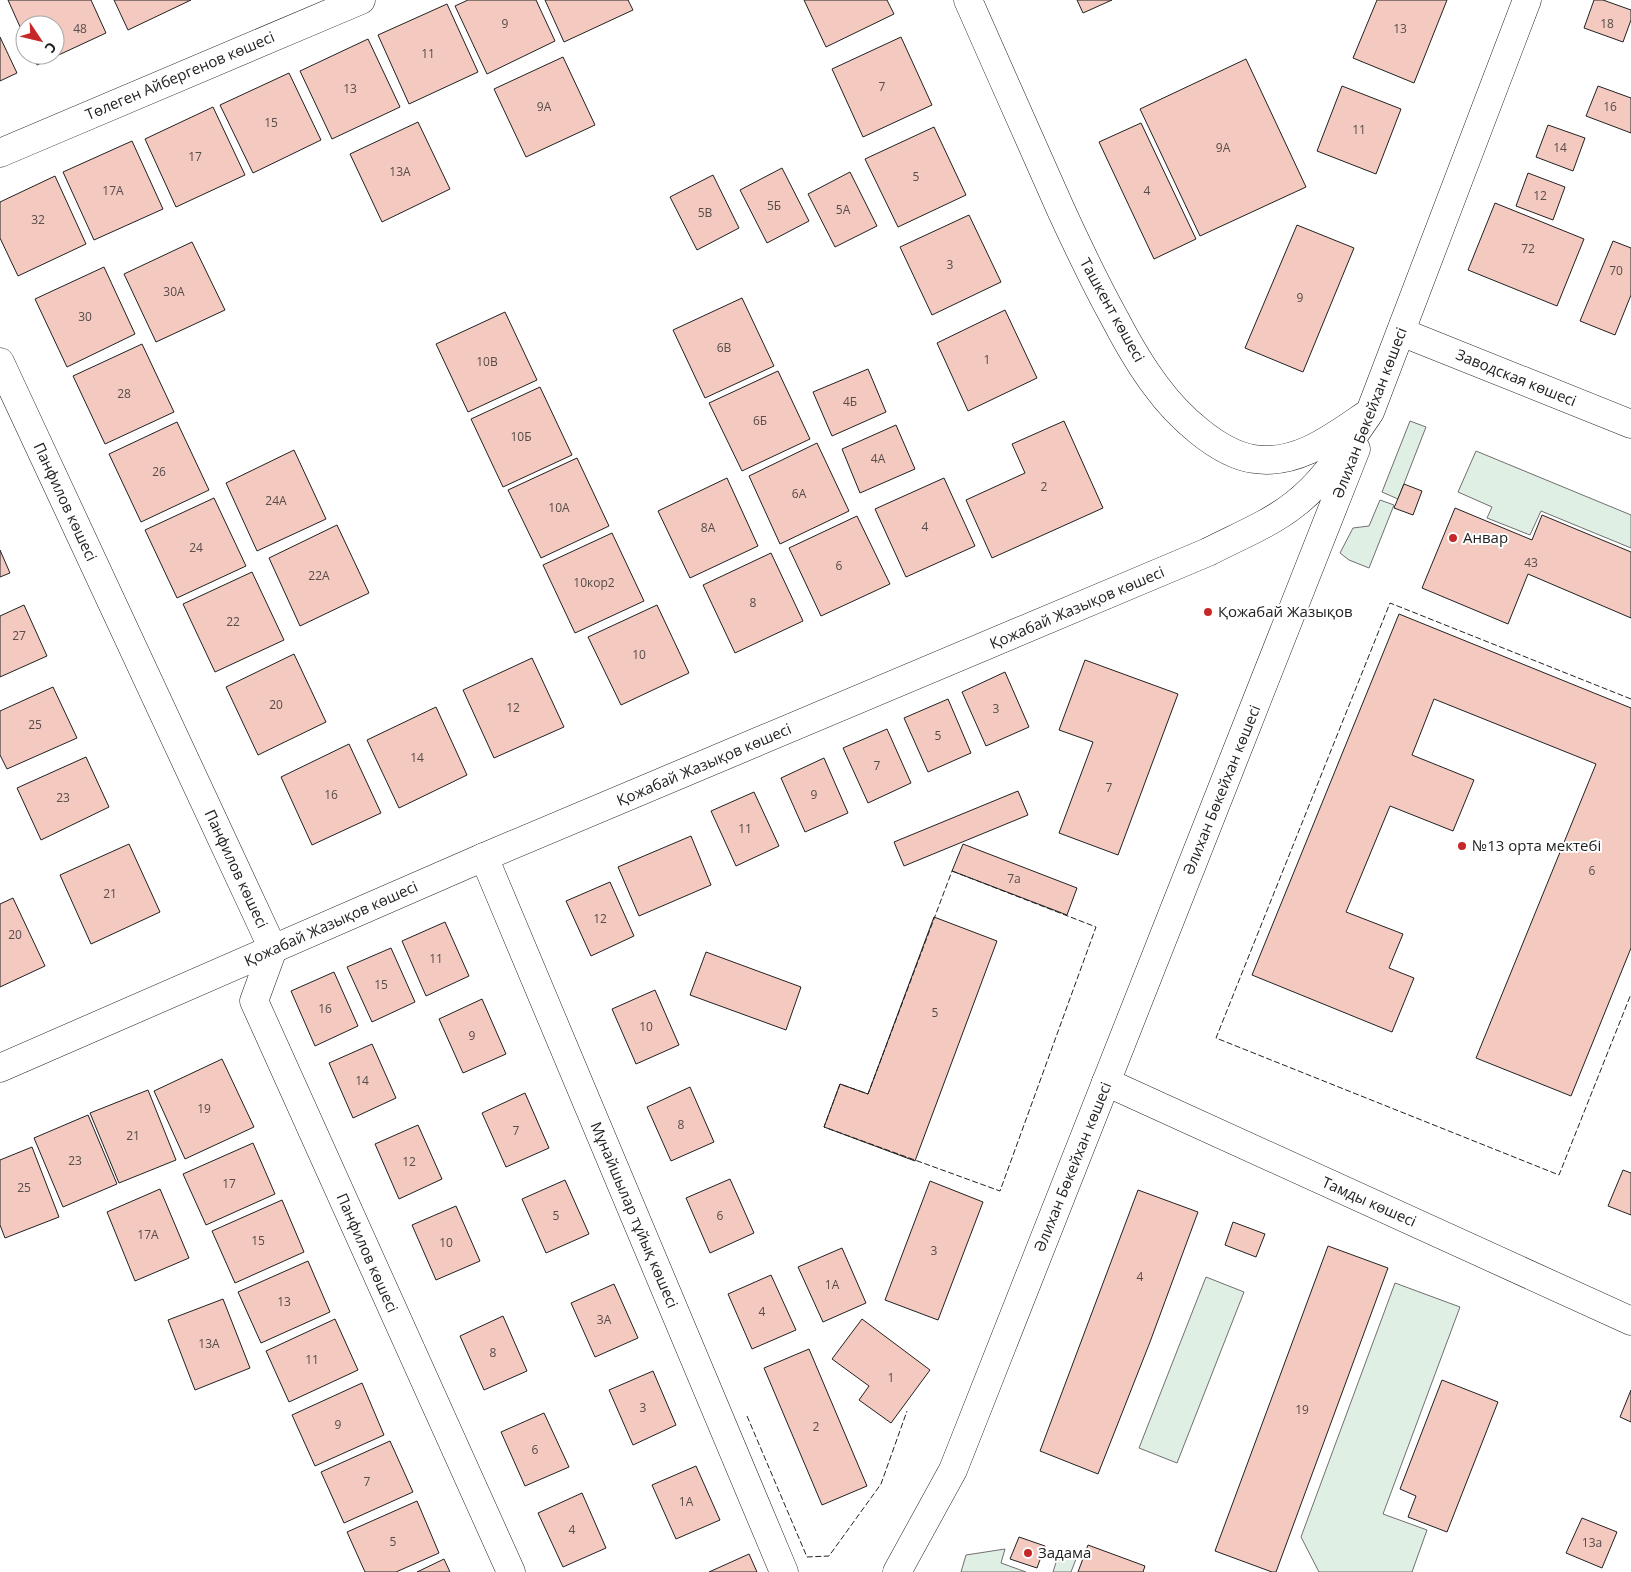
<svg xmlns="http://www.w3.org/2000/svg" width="1631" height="1572" viewBox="0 0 1631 1572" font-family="'Open Sans',sans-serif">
  <rect width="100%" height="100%" fill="#fff"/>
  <g fill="#e0efe3" stroke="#6f6f6f">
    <path d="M1410,421l16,6 -28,72 -16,-7z"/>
    <path d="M1476,451l155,64v33l-90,-37 -11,24 -43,-17 5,-11 -34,-15z"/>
    <path d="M1380,500l14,5 -25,63 -20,-8 -9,-7 13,-25 16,-2z"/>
    <path d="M1206,1277l38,15 -67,171 -38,-15z"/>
    <path d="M1395,1283l65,24 -77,207 44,16 -15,42h-93l-18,-35z"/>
    <path d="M1005,1549l-4,14 25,9h-65l5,-17z"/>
    <path d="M1059,1553l17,6 -5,13h-18z"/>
  </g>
  <g fill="#f3c9c0" stroke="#222">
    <path d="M8,0h83l15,33 -69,32 -4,-10h22v-30h-30v13z"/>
    <path d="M114,0h77l-63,30z"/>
    <path d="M468,0h68l19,41 -68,33 -32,-68z"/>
    <path d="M545,0h83l5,10 -69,32z"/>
    <path d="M804,0h83l7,14 -68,33z"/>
    <path d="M1077,0h35l-29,13z"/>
    <path d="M1377,0h70l-33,83 -61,-25z"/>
    <path d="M1594,0h9l28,10v10l-8,22 -39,-14z"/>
    <path d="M447,4l31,68 -69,32 -31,-69z"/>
    <path d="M0,37l17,36 -17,8z"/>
    <path d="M901,37l31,68 -69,32 -31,-68z"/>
    <path d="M368,39l32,68 -68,32 -32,-68z"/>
    <path d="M563,57l32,68 -69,32 -32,-68z"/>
    <path d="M1246,59l60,128 -106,49 -60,-127z"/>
    <path d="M289,73l32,67 -68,33 -33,-68z"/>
    <path d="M1342,86l59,23 -25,65 -59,-23z"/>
    <path d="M1598,86l33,12v35l-45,-17z"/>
    <path d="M213,107l32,68 -69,32 -31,-68z"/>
    <path d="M418,122l32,67 -68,33 -32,-68z"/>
    <path d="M1141,123l55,116 -42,20 -55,-117z"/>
    <path d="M1548,125l37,13 -12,33 -37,-14z"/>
    <path d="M934,127l32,68 -68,32 -33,-68z"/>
    <path d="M132,141l31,68 -69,31 -31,-68z"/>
    <path d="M782,168l27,53 -42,22 -27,-53z"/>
    <path d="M850,172l27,54 -42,21 -27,-53z"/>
    <path d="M1528,173l37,14 -12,33 -37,-14z"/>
    <path d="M713,175l26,53 -42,22 -27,-53z"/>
    <path d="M55,176l31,68 -68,32 -18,-38v-36z"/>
    <path d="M1495,203l89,36 -27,67 -89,-36z"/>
    <path d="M969,215l32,67 -69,33 -32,-68z"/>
    <path d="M1297,225l57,23 -51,124 -58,-24z"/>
    <path d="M1613,241l18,7v47l-16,40 -35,-14z"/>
    <path d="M192,242l33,68 -69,32 -32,-68z"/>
    <path d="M104,267l31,67 -68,33 -32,-68z"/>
    <path d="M742,298l32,68 -69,32 -32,-68z"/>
    <path d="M1005,310l32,68 -69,33 -31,-68z"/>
    <path d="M505,312l32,68 -69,32 -32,-68z"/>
    <path d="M142,344l32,68 -69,32 -32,-68z"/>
    <path d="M868,369l18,43 -54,24 -19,-44z"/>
    <path d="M778,371l32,68 -68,32 -33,-68z"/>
    <path d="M540,387l32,68 -69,32 -32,-68z"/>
    <path d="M1064,421l39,87 -111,50 -26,-58 59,-27 -13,-29z"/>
    <path d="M177,422l32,68 -68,32 -32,-68z"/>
    <path d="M896,425l19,44 -55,24 -18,-44z"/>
    <path d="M817,443l32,68 -69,33 -31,-68z"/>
    <path d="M294,450l32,69 -69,32 -31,-68z"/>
    <path d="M577,458l32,68 -68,32 -33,-68z"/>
    <path d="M727,478l31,68 -68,32 -32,-67z"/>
    <path d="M944,478l31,68 -69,31 -31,-68z"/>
    <path d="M1404,484l18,7 -9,24 -19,-7z"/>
    <path d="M214,498l32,68 -69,32 -32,-68z"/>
    <path d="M1455,508l77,32 10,-25 89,37v66l-103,-44 -20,50 -86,-36z"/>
    <path d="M857,516l33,68 -69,32 -32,-68z"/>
    <path d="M337,525l32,68 -69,33 -31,-68z"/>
    <path d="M612,533l32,68 -69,32 -32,-68z"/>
    <path d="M0,550l10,23 -10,4z"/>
    <path d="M771,553l32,68 -68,32 -32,-68z"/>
    <path d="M252,572l32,68 -69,32 -32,-68z"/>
    <path d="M24,605l23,51 -47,21v-61z"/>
    <path d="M657,605l32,68 -68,32 -33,-68z"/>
    <path d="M1399,614l232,94v240l-60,148 -95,-38 120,-294 -162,-65 -22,56 62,25 -21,51 -63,-25 -44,106 57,22 -14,34 25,10 -22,54 -140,-57z"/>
    <path d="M294,654l32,68 -68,33 -32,-68z"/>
    <path d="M532,658l32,69 -70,31 -31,-68z"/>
    <path d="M1085,660l93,34 -60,161 -59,-22 34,-91 -34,-12z"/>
    <path d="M1005,672l24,55 -43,19 -24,-54z"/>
    <path d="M53,687l24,51 -70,31 -7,-14v-44z"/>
    <path d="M948,699l23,54 -43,19 -24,-54z"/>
    <path d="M436,707l31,68 -68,33 -32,-68z"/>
    <path d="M887,729l24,54 -43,20 -25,-55z"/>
    <path d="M349,744l32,69 -69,32 -31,-68z"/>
    <path d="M86,757l23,50 -68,33 -24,-52z"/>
    <path d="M824,758l24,55 -43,19 -24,-54z"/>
    <path d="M1018,791l10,24 -124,51 -10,-24z"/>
    <path d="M754,792l25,54 -43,20 -25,-55z"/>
    <path d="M691,836l20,49 -72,31 -21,-49z"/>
    <path d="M129,844l31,68 -69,32 -31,-69z"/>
    <path d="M963,844l114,44 -10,27 -115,-44z"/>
    <path d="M610,882l24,54 -43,20 -25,-55z"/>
    <path d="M13,898l32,68 -45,21v-83z"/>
    <path d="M934,917l63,24 -82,220 -91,-34 16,-43 28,10z"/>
    <path d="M445,922l24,54 -43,20 -24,-55z"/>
    <path d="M391,948l24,54 -43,20 -25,-55z"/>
    <path d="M706,952l95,35 -15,43 -96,-35z"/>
    <path d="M334,972l24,54 -43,20 -24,-55z"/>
    <path d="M655,990l24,55 -43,19 -24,-55z"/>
    <path d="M482,999l24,55 -43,19 -24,-54z"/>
    <path d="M372,1044l24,54 -43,20 -24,-55z"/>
    <path d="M222,1059l32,68 -69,32 -31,-68z"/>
    <path d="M690,1087l24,55 -43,19 -24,-54z"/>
    <path d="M148,1090l28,70 -57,23 -29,-70z"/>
    <path d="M525,1093l24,55 -43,19 -24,-54z"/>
    <path d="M88,1115l29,69 -54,23 -29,-69z"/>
    <path d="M418,1125l24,54 -43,20 -24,-55z"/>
    <path d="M253,1143l22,51 -69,31 -23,-51z"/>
    <path d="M32,1147l27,70 -54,21 -5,-13v-65z"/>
    <path d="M1623,1170l8,3v42l-23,-9z"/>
    <path d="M730,1179l24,54 -44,20 -24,-55z"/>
    <path d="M565,1180l24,54 -43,19 -24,-54z"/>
    <path d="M930,1181l53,21 -45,118 -53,-20z"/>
    <path d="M160,1189l29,69 -54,23 -28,-69z"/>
    <path d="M1138,1190l60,22 -48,130 -52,132 -58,-23z"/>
    <path d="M282,1200l22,52 -69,31 -23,-52z"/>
    <path d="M456,1206l24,55 -44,19 -24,-55z"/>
    <path d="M1233,1222l32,12 -9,23 -31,-12z"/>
    <path d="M1328,1246l60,22 -112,304h-4l-57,-21z"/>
    <path d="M842,1248l24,55 -43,19 -25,-55z"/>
    <path d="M308,1261l22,51 -69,31 -23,-51z"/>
    <path d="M771,1275l25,55 -44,19 -24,-55z"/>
    <path d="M614,1284l24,54 -43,19 -24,-54z"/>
    <path d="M223,1299l27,69 -55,22 -27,-70z"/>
    <path d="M503,1316l24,55 -43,19 -24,-54z"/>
    <path d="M335,1319l23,51 -69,32 -23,-51z"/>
    <path d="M862,1319l68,51 -39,53 -32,-23 10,-14 -37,-27z"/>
    <path d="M809,1349l58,137 -45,19 -58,-137z"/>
    <path d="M653,1371l23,54 -43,20 -24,-55z"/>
    <path d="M1442,1380l56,22 -51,130 -39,-15 8,-21 -16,-7z"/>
    <path d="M362,1383l22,52 -69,31 -23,-51z"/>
    <path d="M1631,1390v32l-11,-5z"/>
    <path d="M544,1413l25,54 -44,19 -24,-54z"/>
    <path d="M390,1441l23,51 -69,31 -23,-51z"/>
    <path d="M696,1466l24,54 -44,19 -24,-54z"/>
    <path d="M582,1493l24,55 -43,19 -25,-54z"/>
    <path d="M417,1501l22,52 -43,19h-31l-18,-40z"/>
    <path d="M1582,1518l35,14 -15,36 -36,-15z"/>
    <path d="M1019,1537l26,9 -8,22 -27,-9z"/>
    <path d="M1088,1545l57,21 -2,6h-65z"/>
    <path d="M749,1554l8,18h-48z"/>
    <path d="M444,1559l6,13h-33z"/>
  </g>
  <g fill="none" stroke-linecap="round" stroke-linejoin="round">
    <g stroke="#222" stroke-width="29">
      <g id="minor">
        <path d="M0,153l361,-153"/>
        <path d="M1401,332l230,92"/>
        <path d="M0,362l273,587 -19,52 257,571"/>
        <path d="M484,857l300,715"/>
        <path d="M0,1068l484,-211 724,-305c29,-15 62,-28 87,-48 31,-24 51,-58 73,-89"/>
        <path d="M1106,1082l525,239"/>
        <path d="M897,1572l56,-102 403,-1021"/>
      </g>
    </g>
    <g stroke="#222" stroke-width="29">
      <path id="major" d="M968,0c31,70 62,141 93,210 17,37 34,73 54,109 12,23 25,46 41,67 21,29 62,68 98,73 44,7 82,-24 116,-47l157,-412"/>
    </g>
    <use href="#minor" stroke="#fff" stroke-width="28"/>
    <use href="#major" stroke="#fff" stroke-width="28"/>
    <g stroke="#222" stroke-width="1" stroke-dasharray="6 2.5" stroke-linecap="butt">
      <path d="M1631,699l-241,-96 -174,435 343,137 72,-181"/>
      <path d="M952,871l144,56 -96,264 -176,-64 16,-43 28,10z"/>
      <path d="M747,1416l60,141 22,-1 52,-72 26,-73"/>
    </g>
  </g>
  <g fill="#c62828" stroke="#fff" stroke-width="2">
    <circle cx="1453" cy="538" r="5"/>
    <circle cx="1208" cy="612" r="5"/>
    <circle cx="1462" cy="846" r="5"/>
    <circle cx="1028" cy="1553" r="5"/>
  </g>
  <g text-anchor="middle" stroke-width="4" stroke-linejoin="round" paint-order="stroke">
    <g font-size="12" fill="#564c4a">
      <text x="505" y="28">9</text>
      <text x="1607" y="28">18</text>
      <text x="80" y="33">48</text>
      <text x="1400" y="33">13</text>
      <text x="428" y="58">11</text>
      <text x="882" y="91">7</text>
      <text x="350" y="93">13</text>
      <text x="544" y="111">9А</text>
      <text x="1610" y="111">16</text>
      <text x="271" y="127">15</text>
      <text x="1359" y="134">11</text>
      <text x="1223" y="152">9А</text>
      <text x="1560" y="152">14</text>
      <text x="195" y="161">17</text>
      <text x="400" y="176">13А</text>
      <text x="916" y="181">5</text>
      <text x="113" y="195">17А</text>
      <text x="1147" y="195">4</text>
      <text x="1540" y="200">12</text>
      <text x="774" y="210">5Б</text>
      <text x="843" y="214">5А</text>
      <text x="705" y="217">5В</text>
      <text x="38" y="224">32</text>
      <text x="1528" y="253">72</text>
      <text x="950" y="269">3</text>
      <text x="1616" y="275">70</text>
      <text x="174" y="296">30А</text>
      <text x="1300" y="302">9</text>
      <text x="85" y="321">30</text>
      <text x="724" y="352">6В</text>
      <text x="987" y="364">1</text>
      <text x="487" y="366">10В</text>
      <text x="124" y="398">28</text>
      <text x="850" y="406">4Б</text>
      <text x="760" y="425">6Б</text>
      <text x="521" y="441">10Б</text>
      <text x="878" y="463">4А</text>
      <text x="159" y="476">26</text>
      <text x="1044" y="491">2</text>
      <text x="799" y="498">6А</text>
      <text x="276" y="505">24А</text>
      <text x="559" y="512">10А</text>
      <text x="925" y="531">4</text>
      <text x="708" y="532">8А</text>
      <text x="196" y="552">24</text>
      <text x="1531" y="567">43</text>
      <text x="839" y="570">6</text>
      <text x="319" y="580">22А</text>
      <text x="594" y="587">10кор2</text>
      <text x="753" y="607">8</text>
      <text x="233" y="626">22</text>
      <text x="19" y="640">27</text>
      <text x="639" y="659">10</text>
      <text x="276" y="709">20</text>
      <text x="513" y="712">12</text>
      <text x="996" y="713">3</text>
      <text x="35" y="729">25</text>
      <text x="938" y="740">5</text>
      <text x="417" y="762">14</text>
      <text x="877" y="770">7</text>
      <text x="1109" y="792">7</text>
      <text x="331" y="799">16</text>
      <text x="814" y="799">9</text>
      <text x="63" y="802">23</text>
      <text x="745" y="833">11</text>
      <text x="1592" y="875">6</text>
      <text x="1014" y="883">7а</text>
      <text x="110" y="898">21</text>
      <text x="600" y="923">12</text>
      <text x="15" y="939">20</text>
      <text x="436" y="963">11</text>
      <text x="381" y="989">15</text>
      <text x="325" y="1013">16</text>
      <text x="935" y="1017">5</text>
      <text x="646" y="1031">10</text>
      <text x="472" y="1040">9</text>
      <text x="362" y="1085">14</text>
      <text x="204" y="1113">19</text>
      <text x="681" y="1129">8</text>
      <text x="516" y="1135">7</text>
      <text x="133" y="1140">21</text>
      <text x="75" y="1165">23</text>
      <text x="409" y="1166">12</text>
      <text x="229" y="1188">17</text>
      <text x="24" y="1192">25</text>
      <text x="556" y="1220">5</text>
      <text x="720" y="1220">6</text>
      <text x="148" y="1239">17А</text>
      <text x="258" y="1245">15</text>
      <text x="446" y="1247">10</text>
      <text x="934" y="1255">3</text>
      <text x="1140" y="1281">4</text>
      <text x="832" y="1289">1А</text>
      <text x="284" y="1306">13</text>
      <text x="762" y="1316">4</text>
      <text x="604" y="1324">3А</text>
      <text x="209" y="1348">13А</text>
      <text x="493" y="1357">8</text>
      <text x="312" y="1364">11</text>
      <text x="891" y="1382">1</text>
      <text x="643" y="1412">3</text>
      <text x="1302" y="1414">19</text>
      <text x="338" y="1429">9</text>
      <text x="816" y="1431">2</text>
      <text x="535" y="1454">6</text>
      <text x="367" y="1486">7</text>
      <text x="686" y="1506">1А</text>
      <text x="572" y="1534">4</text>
      <text x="393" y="1546">5</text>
      <text x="1592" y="1547">13а</text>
    </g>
    <g font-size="15" fill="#222" stroke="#fff">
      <text transform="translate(180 76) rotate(-23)" y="5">Төлеген Айбергенов көшесі</text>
      <text transform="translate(1112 310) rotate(61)" y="5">Ташкент көшесі</text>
      <text transform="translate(1516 378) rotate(22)" y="5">Заводская көшесі</text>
      <text transform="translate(1370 413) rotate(-69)" y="5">Әлихан Бөкейхан көшесі</text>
      <text transform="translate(65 502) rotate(65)" y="5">Панфилов көшесі</text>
      <text transform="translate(1077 608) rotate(-23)" y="5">Қожабай Жазықов көшесі</text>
      <text transform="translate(704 765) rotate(-23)" y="5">Қожабай Жазықов көшесі</text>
      <text transform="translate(1222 790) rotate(-68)" y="5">Әлихан Бөкейхан көшесі</text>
      <text transform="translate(236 869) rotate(65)" y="5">Панфилов көшесі</text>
      <text transform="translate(331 924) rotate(-24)" y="5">Қожабай Жазықов көшесі</text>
      <text transform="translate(1073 1167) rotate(-68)" y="5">Әлихан Бөкейхан көшесі</text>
      <text transform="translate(1369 1202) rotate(24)" y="5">Тамды көшесі</text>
      <text transform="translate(634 1215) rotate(67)" y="5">Мұнайшылар тұйық көшесі</text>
      <text transform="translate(367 1253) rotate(66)" y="5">Панфилов көшесі</text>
    </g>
    <g font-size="15" fill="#222" stroke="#fff" text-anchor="start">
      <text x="1463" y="543">Анвар</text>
      <text x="1218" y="617">Қожабай Жазықов</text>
      <text x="1472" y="851">№13 орта мектебі</text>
      <text x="1038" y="1558">Задама</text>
    </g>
  </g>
  <g transform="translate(40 40) rotate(125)"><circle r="24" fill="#ffffff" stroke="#a7a7a7"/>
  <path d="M0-4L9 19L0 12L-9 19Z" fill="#c62828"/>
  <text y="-8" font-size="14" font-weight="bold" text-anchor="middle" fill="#222222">С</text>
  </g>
</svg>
